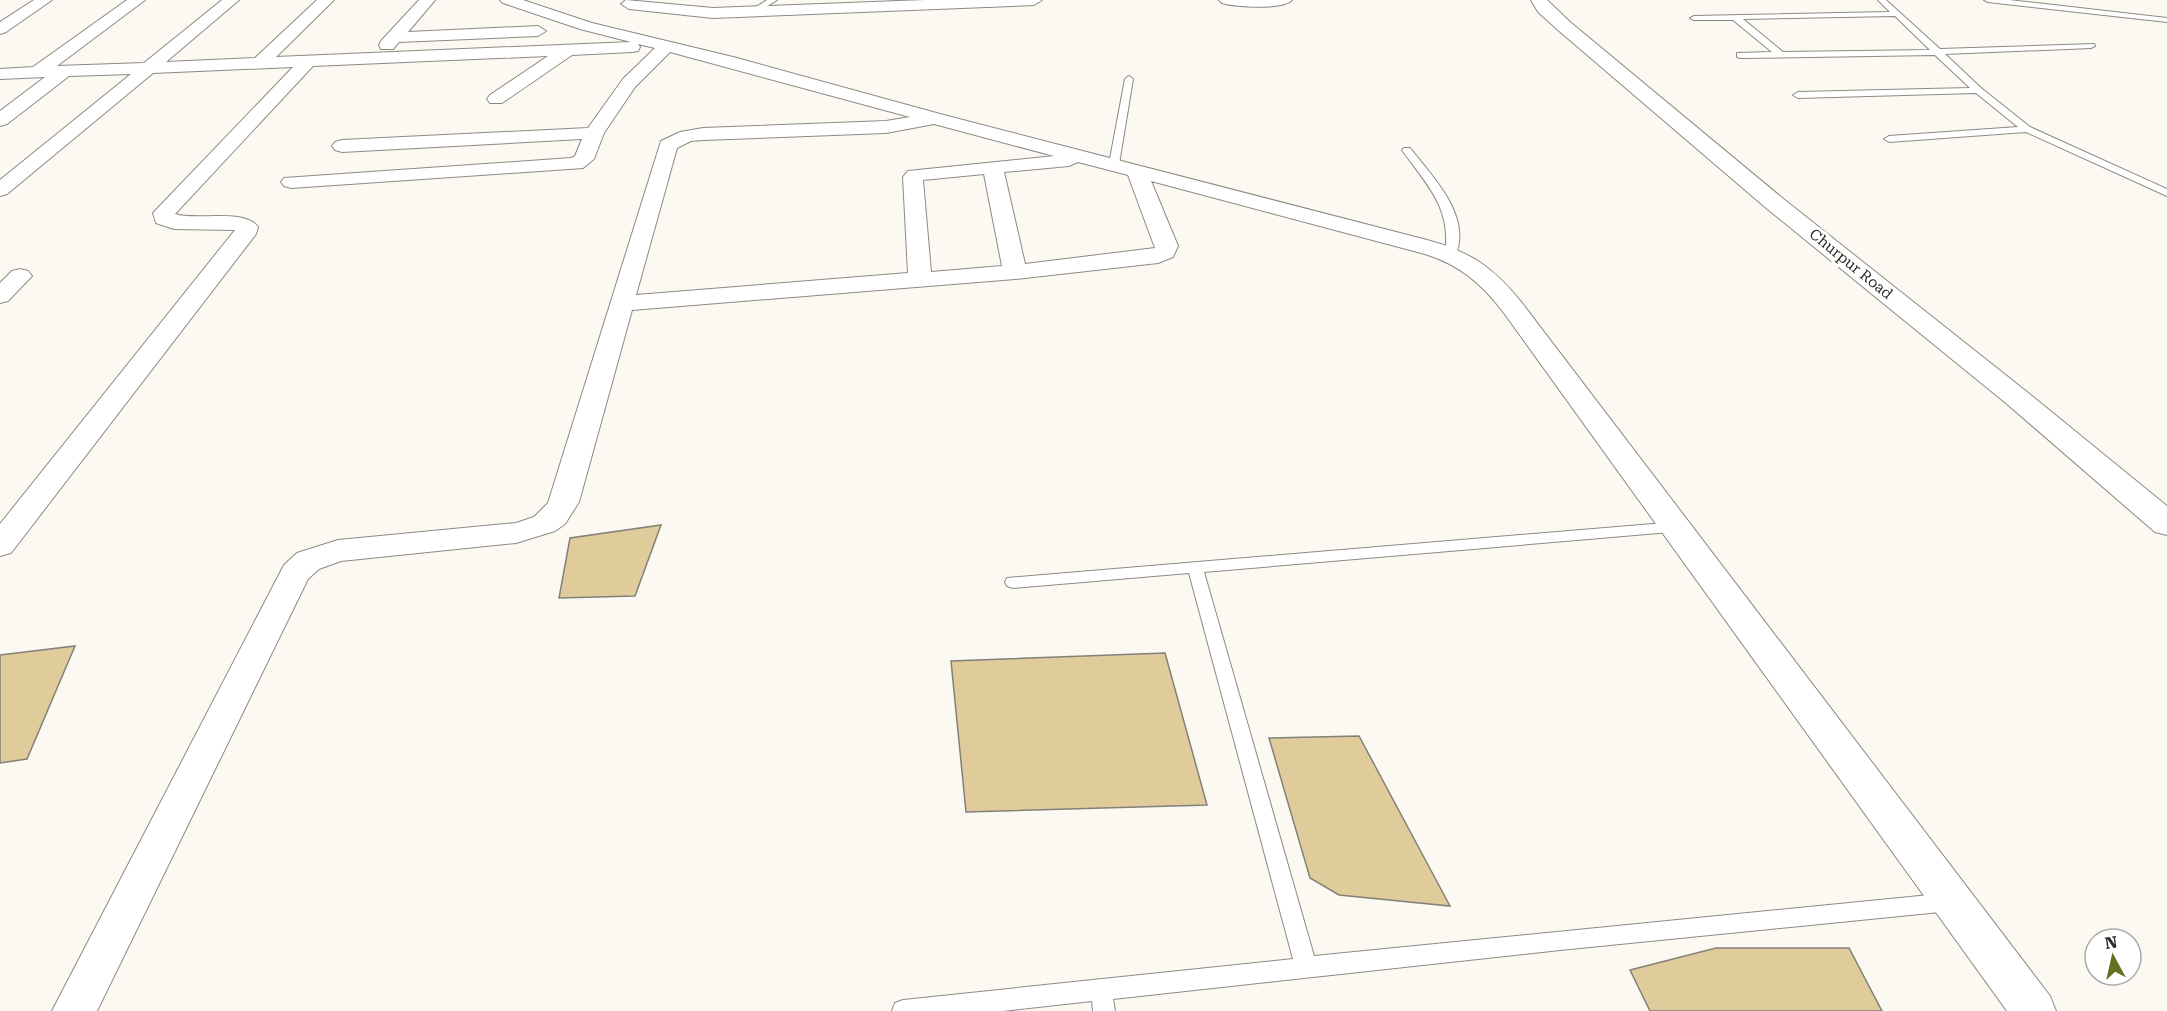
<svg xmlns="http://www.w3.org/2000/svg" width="2167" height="1011" viewBox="0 0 2167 1011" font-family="'Roboto Serif',serif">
  <rect width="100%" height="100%" fill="#fcf9f2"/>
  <g fill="#e0cb9b" stroke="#83807a" stroke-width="1.5">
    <path d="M661,525l-26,71 -76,2 11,-60z"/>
    <path d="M75,646l-48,113 -27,4v-108z"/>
    <path d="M1165,653l42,152 -241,7 -15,-151z"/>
    <path d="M1359,736l91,170 -111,-11 -29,-17 -41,-140z"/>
    <path d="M1716,948h133l33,63h-232l-20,-41z"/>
  </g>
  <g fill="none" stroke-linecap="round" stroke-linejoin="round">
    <g stroke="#8d8a83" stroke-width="2">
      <g id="service">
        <path d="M767,0h10l-22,14 -7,-2z"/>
        <path d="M1878,0h8l54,49 154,-5 1,2 -4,2 -146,6 36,34 49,39 137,62v7l-141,-64 -137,10 -5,-3 5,-3 129,-9 -42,-34 -178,5 -5,-3 5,-3 172,-4 -35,-33 -195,3 -3,-1v-4l35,-1 -39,-32h-39l-4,-2 4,-2 196,-4zM1895,16l35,34 -147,2 -40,-33z"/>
        <path d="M1984,0h25l158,18v4l-179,-20z"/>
        <path d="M1129,76l4,3 -14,85 -5,3 -5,-3 16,-85z"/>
        <path d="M1404,148h6c22,28 63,69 45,108l-4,1 -6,-3c7,-46 -18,-69 -43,-104z"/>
        <path d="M1677,522l8,5 -3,4 -478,41 110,384 636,-63 7,2 3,7 -3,7 -7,2 -390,39 -447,49 2,12h-22l-1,-10 -89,10h-111l3,-8 8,-3 390,-41 -104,-386 -176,15 -6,-2 -2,-4 2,-4z"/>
      </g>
    </g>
    <g stroke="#8d8a83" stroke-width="2">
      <g id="minor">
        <path d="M34,0h18l-46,32 -6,2v-12z"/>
        <path d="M127,0h18l-88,66 87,-3 78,-63h17l-73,62 89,-4 62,-58h17l-58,57 355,-15 -51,-13 -77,-26 -3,-3h23l69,23 141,34 207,57 487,126c44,12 66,27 95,63l528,693 6,15h-49l-503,-698c-22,-29 -44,-48 -79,-59l-274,-73 27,65 -5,11 -15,6 -143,16 -383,31 -53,192 -14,22 -10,7 -39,12 -175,18 -22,8 -11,10 -211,432h-45l232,-446 13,-12 41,-13 178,-17 18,-6 14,-14 113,-362 19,-9 23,-4 183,-7 24,-4 -240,-65 -35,35 -31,46 -10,26 -11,9 -292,20 -7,-2 -3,-4 3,-4 287,-20 4,-2 7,-17 -240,13 -7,-2 -3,-4 3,-4 7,-2 246,-12 35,-49 32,-31 -17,-4 2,3 -2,4 -6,1 -60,3 -70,48h-12l-3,-4 3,-4 58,-39 -235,10 -138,148c20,7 70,-6 83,13l-2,7 -245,319 -11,3v-32l235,-294 -61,-1 -18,-6 -3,-10 140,-146 -140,6 -146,121 -7,2v-16l131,-106 -62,2 -62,48 -7,2v-15l45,-34 -45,2v-10l33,-2zM934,124l120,32 -146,15 -5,6 5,96 -272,22 41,-147 14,-7 12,-1 183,-7zM1078,162l50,13 27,73 -130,16 -21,-92 65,-6zM984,174l18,92 -71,6 -8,-92z"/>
        <path d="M419,0h16l-27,32 130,-6 8,5 -8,5 -139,6 -6,7h-12l-2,-4 2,-4z"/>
        <path d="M626,0l87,8 212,-8h117l-8,5 -321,13 -84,-9 -8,-5z"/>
        <path d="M1219,0h73c-9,10 -57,7 -70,3z"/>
        <path d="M20,269l8,2 4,5 -24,25 -8,2v-20l12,-12z"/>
      </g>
    </g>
    <g stroke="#8d8a83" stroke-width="2">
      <path id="tertiary" d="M1531,0h16l23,22 211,175 246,195 140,114v29l-12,-3 -148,-128 -242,-197 -207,-177 -20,-18z"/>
    </g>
    <use href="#service" fill="#fff" fill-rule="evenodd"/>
    <use href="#minor" fill="#fff" fill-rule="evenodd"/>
    <use href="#tertiary" fill="#fff" fill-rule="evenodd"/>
  </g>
  <g text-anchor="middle" stroke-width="6" stroke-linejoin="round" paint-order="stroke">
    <g font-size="15" fill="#2d2c29" stroke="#fff">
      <text transform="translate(1851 264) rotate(39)" y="5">Churpur Road</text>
    </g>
  </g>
  <g transform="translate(2113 957) rotate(352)"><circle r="28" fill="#ffffff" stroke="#ababa9" stroke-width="1.5"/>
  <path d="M0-4.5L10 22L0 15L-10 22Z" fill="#617321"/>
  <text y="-9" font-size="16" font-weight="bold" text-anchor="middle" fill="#2d2c29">N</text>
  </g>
</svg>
